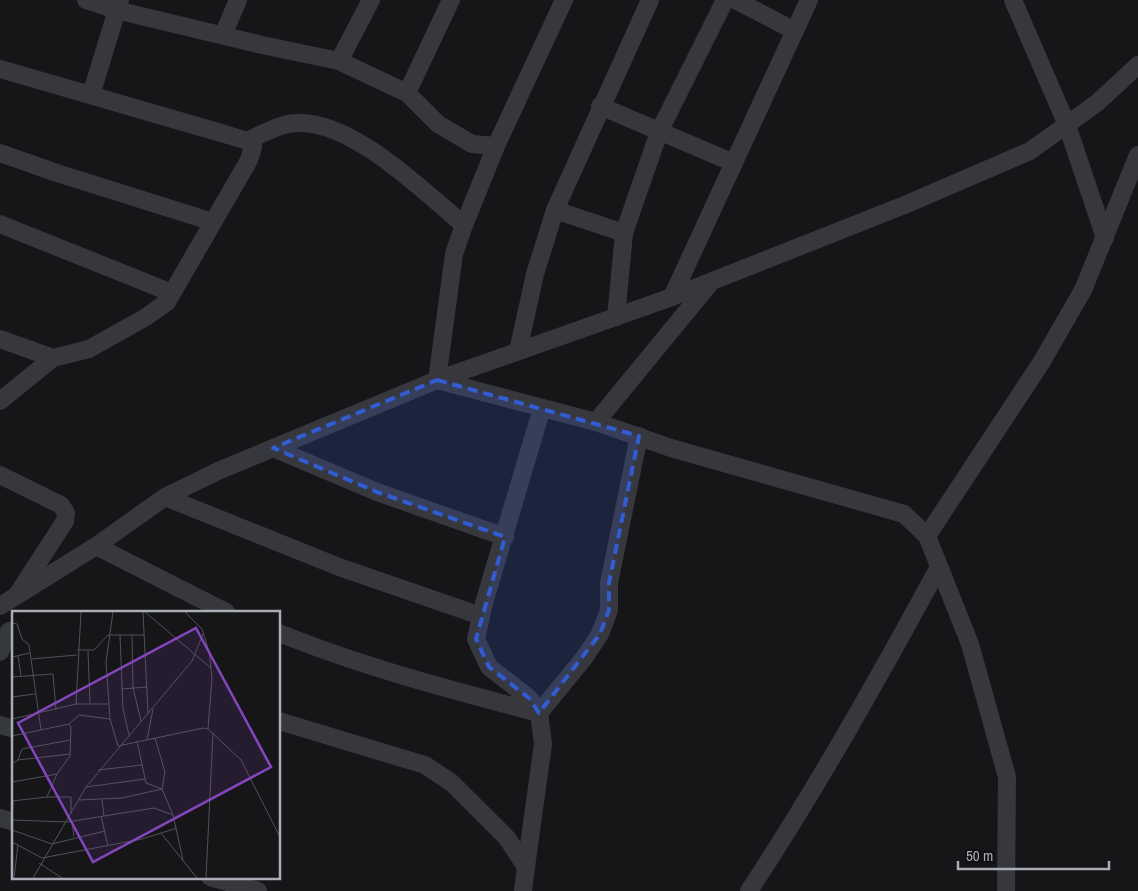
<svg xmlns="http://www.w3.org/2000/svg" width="1138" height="891" viewBox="0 0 1138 891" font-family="'Archivo Narrow',sans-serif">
  <rect width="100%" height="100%" fill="#161618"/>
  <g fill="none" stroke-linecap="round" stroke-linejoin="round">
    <g stroke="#37383d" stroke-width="18">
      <path d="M86,0l30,10 146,35 77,16 68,32 31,31 34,20 24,2"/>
      <path d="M564,0l-68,146 -32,79 -10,29 -17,126 159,42 75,26 233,66 23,22 43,108 37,133 -1,114"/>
      <path d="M735,0l60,31"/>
      <path d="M1013,0l54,125 38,113"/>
      <path d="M223,35l15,-35"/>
      <path d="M339,61l32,-61"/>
      <path d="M0,69l228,66 19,6 6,6 -4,13 -82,142 -21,15 -57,32 -36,9 -53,43"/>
      <path d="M407,93l44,-93"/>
      <path d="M91,95l29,-95"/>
      <path d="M600,106l134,57"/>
      <path d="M247,141c15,-7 34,-18 50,-18 55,-3 126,68 167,102"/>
      <path d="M0,153l57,20 156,49"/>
      <path d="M555,210l69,23"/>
      <path d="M0,224l172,69"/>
      <path d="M672,297l137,-297"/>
      <path d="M616,317l8,-84 35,-101 66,-132"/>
      <path d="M0,339l53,19"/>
      <path d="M518,351l17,-77 20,-64 95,-210"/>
      <path d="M596,422l115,-140"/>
      <path d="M273,448l104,44 128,45"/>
      <path d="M0,475l61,30 5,8 -1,8 -46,71"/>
      <path d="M165,497l174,70 142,49"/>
      <path d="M927,536l114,-173 42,-73 55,-135"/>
      <path d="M96,546l130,66"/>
      <path d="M0,606l96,-60 69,-49 53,-26 219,-91 235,-83 235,-93 123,-53 67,-48 41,-38"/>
      <path d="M279,633c84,34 172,57 260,80l45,-55 16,-24 9,-24v-27l30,-147"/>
      <path d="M0,652l9,-21"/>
      <path d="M279,721l146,44 27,18 55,55 19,29 -3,24"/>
      <path d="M0,725l14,4"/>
      <path d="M0,818l14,4"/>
      <path d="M526,867l17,-123 -4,-31 -10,-15 -40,-31 -13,-28 8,-36 58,-195"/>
      <path d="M210,877l48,14"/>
      <path d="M749,891c69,-105 130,-214 190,-324"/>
    </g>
  </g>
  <path fill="#325cd3" fill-opacity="0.2" stroke="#325cd3" stroke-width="4" stroke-dasharray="10 6" stroke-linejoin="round" d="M437,380l202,56 -30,147v27l-9,24 -61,79 -10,-15 -40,-31 -13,-28 29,-102 -128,-45 -104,-44z"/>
  <g transform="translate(12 611)">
    <rect width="268" height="268" fill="#161618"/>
    <path fill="none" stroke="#505258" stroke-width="1" d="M101,1l-7,50 4,57 8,27 85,-18 5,1 33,31 39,77M131,1l5,101M133,1l66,56M173,1l17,17 7,22 3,27 -4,51M0,12l5,1 5,15 7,6 12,85M108,24l3,74 6,26M120,24l1,53 8,33M65,39h17l14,-15h36M76,40l2,52M6,45l3,20M0,46l18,-4M19,48l46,-4M0,66l41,-3 3,36M109,78l26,-2M0,86l23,-3M64,93l5,-92M0,108l64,-15h32M57,113l10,-9 31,4M0,125l57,-12 2,3 -1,29 -13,18 -10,23 -35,4M135,128l6,-30M125,130l9,42 16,6 11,26M6,149l4,-11 48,-9M0,153l6,-4 52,-6M86,159l44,-5M0,171l45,-8M74,176l59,-8M35,186h24v16M67,189l43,-2 40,-9 3,-17 -10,-34M90,189l2,16M89,205l7,30M0,209l55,2 87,-14 19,7 10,45M60,210l2,16M0,217l1,-27M0,219l40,14 53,-13M149,222l36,45M0,231l30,16 100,-19 35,-11M27,252l23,15M2,267l4,-34M21,267l53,-91 106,-126 11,-27M194,267l7,-145"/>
    <path fill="#8446be" fill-opacity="0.15" stroke="#8446be" stroke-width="2.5" d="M184,17l75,139 -178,95 -75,-139z"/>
    <rect width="268" height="268" fill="none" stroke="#a8adb8" stroke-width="2.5"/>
  </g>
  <path d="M958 861v8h151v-8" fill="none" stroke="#a8adb8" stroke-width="2.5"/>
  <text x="966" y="861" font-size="15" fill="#a8adb8" stroke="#111113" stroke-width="4" paint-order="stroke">50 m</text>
</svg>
